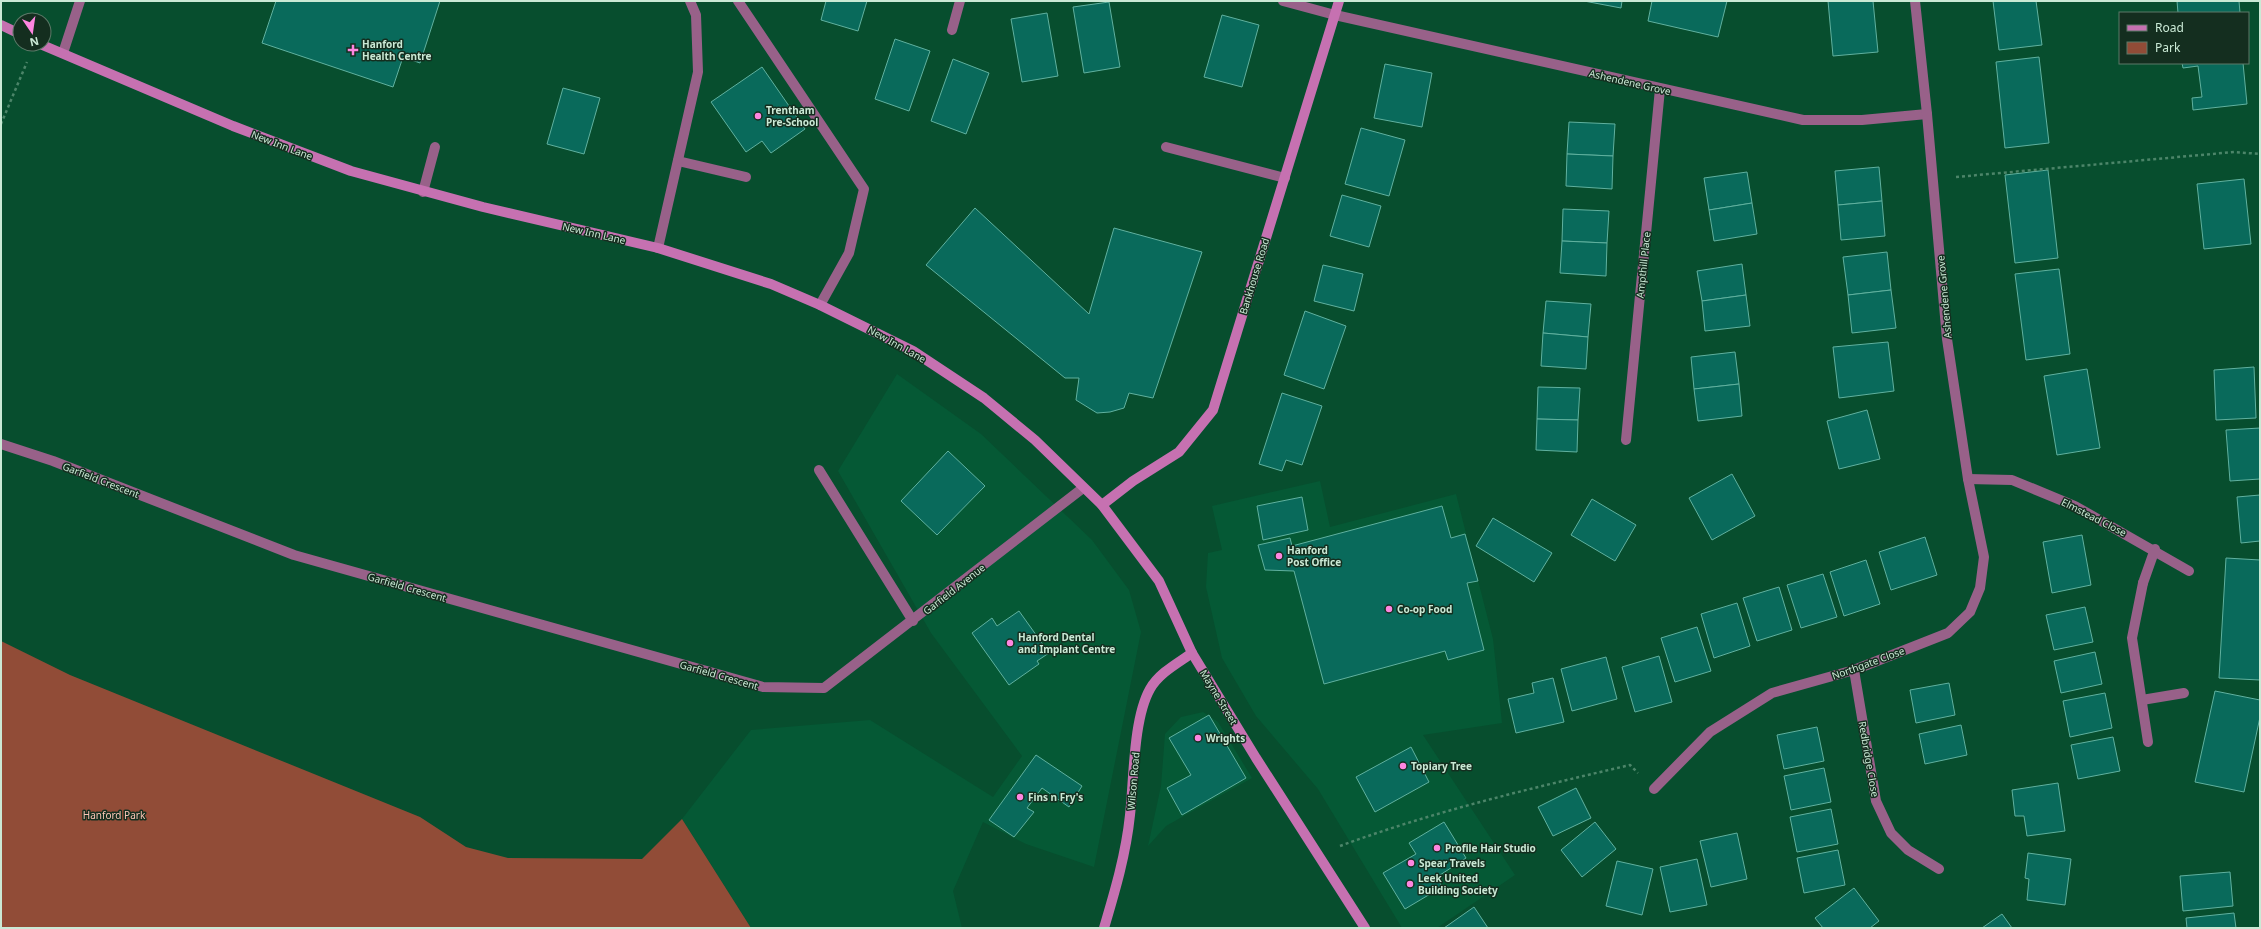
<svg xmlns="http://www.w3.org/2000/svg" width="2261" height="929" viewBox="0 0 2261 929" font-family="'Noto Sans',sans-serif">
  <rect width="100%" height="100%" fill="#074e2e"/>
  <g fill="#055935">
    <path d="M897,374l84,60 111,106 37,50 12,42 -47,235 -68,-23 -43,-22 -30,69 9,37h-211l-69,-109 69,-89 119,-10 123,77 29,-41 -91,-123 -93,-162z"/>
    <path d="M1320,481l10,46 126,-33 37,145 9,84 -79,12 92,140 -78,53h-35l-84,-139 -62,-73 -34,-58 -16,-71 2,-34 14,-3 -10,-44z"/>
    <path d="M1203,712l15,10 34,56 -86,48 -18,20 13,-60 4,-52 16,-17z"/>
  </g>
  <path fill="#914c37" d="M1,641l69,34 350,142 46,30 42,11 134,1 40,-40 69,109h-750z"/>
  <g fill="#096a5b" stroke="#60b19f">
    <path d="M276,1h164l-20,62 -17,-6 -10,30 -131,-44z"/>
    <path d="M826,1h41l-9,30 -37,-11z"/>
    <path d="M1584,1h38l-1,7z"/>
    <path d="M1652,1h75l-9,36 -70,-16z"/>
    <path d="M1828,1h45l5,51 -45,4z"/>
    <path d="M1993,1h43l6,44 -43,5z"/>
    <path d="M2177,1h62l1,12h-62z"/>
    <path d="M1109,2l11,65 -36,6 -11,-66z"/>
    <path d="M1047,13l11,63 -36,6 -11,-63z"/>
    <path d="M1222,15l37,10 -17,62 -38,-10z"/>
    <path d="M895,39l35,12 -21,60 -34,-12z"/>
    <path d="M2039,57l10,86 -44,5 -9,-86z"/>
    <path d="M953,59l36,14 -23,61 -35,-13z"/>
    <path d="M2182,63h61l4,41 -54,6 -1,-12 10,-1 -4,-31 -15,2z"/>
    <path d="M1385,64l47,9 -10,54 -48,-9z"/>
    <path d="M762,67l43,62 -34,24 -9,-12 -16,11 -35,-50z"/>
    <path d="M563,88l37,10 -16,56 -37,-10z"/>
    <path d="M1569,122l46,2 -2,32 -46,-2z"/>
    <path d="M1361,128l44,12 -16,56 -44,-12z"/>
    <path d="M1567,154l46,2 -1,33 -46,-3z"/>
    <path d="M1879,167l3,34 -44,4 -3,-34z"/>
    <path d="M2048,170l10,88 -43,5 -10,-88z"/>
    <path d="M1747,172l5,31 -43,7 -5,-32z"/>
    <path d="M2244,179l7,65 -47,5 -7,-65z"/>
    <path d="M1342,195l39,11 -12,41 -39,-11z"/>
    <path d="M1882,201l3,35 -44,4 -3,-35z"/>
    <path d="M1752,203l5,31 -43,7 -5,-31z"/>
    <path d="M975,208l114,106 25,-86 88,24 -49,146 -24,-5 -5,15 -14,4 -13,1 -21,-13 3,-22h-14l-139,-113z"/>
    <path d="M1563,209l46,2 -2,32 -45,-2z"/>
    <path d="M1562,241l45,2 -1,33 -46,-3z"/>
    <path d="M1887,252l4,38 -43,5 -5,-38z"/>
    <path d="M1742,264l4,31 -44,6 -5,-30z"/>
    <path d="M1323,265l40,9 -9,37 -40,-10z"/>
    <path d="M2059,269l11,85 -44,6 -11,-86z"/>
    <path d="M1891,290l5,38 -44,5 -4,-38z"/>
    <path d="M1746,295l4,31 -45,5 -3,-30z"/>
    <path d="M1546,301l45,3 -3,33 -45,-4z"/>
    <path d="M1305,311l41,15 -22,63 -40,-14z"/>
    <path d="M1543,333l45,4 -2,32 -45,-3z"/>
    <path d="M1888,342l6,49 -55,7 -6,-51z"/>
    <path d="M1735,352l4,32 -45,5 -3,-32z"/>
    <path d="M2254,367l2,51 -40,2 -2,-50z"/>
    <path d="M2087,369l13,79 -43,7 -13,-79z"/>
    <path d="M1739,384l3,32 -44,5 -4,-32z"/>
    <path d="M1538,387l42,1 -2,32 -41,-1z"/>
    <path d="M1282,393l40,13 -20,59 -16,-5 -4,11 -23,-7z"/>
    <path d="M1867,410l13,49 -41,10 -12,-48z"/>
    <path d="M1537,419l41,1 -1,32 -41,-2z"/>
    <path d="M2260,428v51l-30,2 -4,-51z"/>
    <path d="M948,451l37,35 -48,49 -36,-34z"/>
    <path d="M1732,474l23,42 -43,24 -23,-42z"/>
    <path d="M2260,495v46l-19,2 -4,-46z"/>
    <path d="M1302,497l6,33 -45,10 -6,-34z"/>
    <path d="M1592,499l44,26 -21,36 -44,-26z"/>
    <path d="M1442,506l9,32 14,-4 13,47 -11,2 17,67 -36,10 -3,-9 -121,33 -30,-113 -29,-1 -7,-25 32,-7 2,8z"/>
    <path d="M1493,518l59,35 -18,29 -58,-36z"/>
    <path d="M2082,535l9,50 -39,8 -9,-51z"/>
    <path d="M1925,537l12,38 -46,15 -12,-38z"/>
    <path d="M2226,558l34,2v120l-41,-2z"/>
    <path d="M1866,560l14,44 -36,12 -14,-44z"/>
    <path d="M1823,574l14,43 -36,11 -14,-43z"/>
    <path d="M1779,587l13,43 -35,11 -14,-43z"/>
    <path d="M1737,603l13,43 -36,12 -13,-44z"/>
    <path d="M2085,607l8,35 -39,8 -8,-35z"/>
    <path d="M1019,611l30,42 -12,8 2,3 -30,21 -37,-52 20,-15 5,8z"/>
    <path d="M1697,627l14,44 -36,11 -14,-44z"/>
    <path d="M2095,652l7,32 -41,9 -7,-32z"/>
    <path d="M1659,656l13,46 -37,10 -13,-45z"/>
    <path d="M1606,657l11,42 -45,12 -11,-42z"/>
    <path d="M1553,678l11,44 -48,11 -8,-34 26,-6 -2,-10z"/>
    <path d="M1949,683l6,32 -39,8 -6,-33z"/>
    <path d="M2215,691l45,9v17l-16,75 -49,-10z"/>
    <path d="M2105,693l7,35 -42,9 -7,-36z"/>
    <path d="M1209,715l37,63 -64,37 -15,-27 24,-13 -22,-37z"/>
    <path d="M1961,725l6,30 -42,9 -6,-30z"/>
    <path d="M1817,727l7,34 -40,8 -7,-34z"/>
    <path d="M2113,737l7,34 -42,8 -7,-34z"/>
    <path d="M1411,747l18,35 -54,30 -19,-35z"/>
    <path d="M1036,755l46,31 -13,21 -27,-19 -15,20 7,4 -20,25 -25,-17z"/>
    <path d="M1824,768l7,34 -40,8 -7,-34z"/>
    <path d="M2058,783l7,48 -38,5 -3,-20h-9l-3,-26z"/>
    <path d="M1576,788l15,30 -38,18 -15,-29z"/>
    <path d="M1831,809l7,35 -41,8 -7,-35z"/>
    <path d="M1444,822l22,36 -29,19 5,10 -37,22 -22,-36 33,-19 -7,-11z"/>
    <path d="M1595,822l21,27 -34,28 -21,-27z"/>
    <path d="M1737,833l10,46 -36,8 -11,-46z"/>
    <path d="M1838,850l7,35 -41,8 -7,-35z"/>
    <path d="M2028,853l43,6 -6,46 -38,-5 2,-21 -4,-1z"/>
    <path d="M1697,859l10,46 -37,7 -10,-45z"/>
    <path d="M1617,861l36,8 -11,46 -36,-9z"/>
    <path d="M2230,872l3,34 -50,5 -3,-35z"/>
    <path d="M1854,888l25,33 -9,7h-47l-8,-10z"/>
    <path d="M1474,907l14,21h-44z"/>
    <path d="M2234,913l2,15h-49l-1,-10z"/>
    <path d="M2002,914l10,14h-30z"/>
  </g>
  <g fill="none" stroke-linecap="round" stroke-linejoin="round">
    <g stroke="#4c8569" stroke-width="2.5" stroke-dasharray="3 3" stroke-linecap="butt">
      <path d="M1,124l26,-62"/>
      <path d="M1956,177l278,-25 26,2"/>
      <path d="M1340,846c95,-35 192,-58 290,-81l8,8"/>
    </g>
    <g stroke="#986189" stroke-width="10">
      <path d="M738,1l126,188 -15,64 -29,52"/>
      <path d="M63,53l17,-52"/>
      <path d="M1166,147l119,31"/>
      <path d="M678,161l68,16"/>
      <path d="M423,192l12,-45"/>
      <path d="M658,248l40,-176 -2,-57 -6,-14"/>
      <path d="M819,470l94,151"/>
      <path d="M2143,583l-11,55 16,104"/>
      <path d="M2142,700l42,-7"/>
    </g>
    <g stroke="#986189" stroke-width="10">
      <path d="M1283,1l52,14 468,105h59l65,-6"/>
      <path d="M952,30l8,-29"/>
      <path d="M1626,440l34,-351"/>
      <path d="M1,444l52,17 241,94 469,132 61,1 259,-200"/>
      <path d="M1968,479l44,1 63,26 114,65"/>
      <path d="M2143,583l12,-34"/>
      <path d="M1854,670l22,131 15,32 17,17 31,19"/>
      <path d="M1654,789l56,-57 62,-39 82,-23 94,-37 22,-21 10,-24 4,-31 -16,-78 -21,-140 -20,-225 -12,-113"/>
    </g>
    <g stroke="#c671b1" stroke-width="10">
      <path d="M1,25l19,9"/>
      <path d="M40,44l193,82 118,45 132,36 175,41 113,36 49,21 93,46 71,47 51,42 67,65 57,76 33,72 64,105 109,170"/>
      <path d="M1102,505l31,-24 46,-29 34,-42 126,-409"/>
      <path d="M1104,928c11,-37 22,-74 26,-113 4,-35 3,-96 20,-126 9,-16 28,-26 42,-36"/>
    </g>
  </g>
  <g fill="#fe86e0" stroke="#142e1f" stroke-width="1.5">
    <path d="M351 44h4v4h4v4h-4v4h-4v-4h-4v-4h4z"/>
    <circle cx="758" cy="116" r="4"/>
    <circle cx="1279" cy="556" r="4"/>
    <circle cx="1389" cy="609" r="4"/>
    <circle cx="1010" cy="643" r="4"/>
    <circle cx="1198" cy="738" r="4"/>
    <circle cx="1403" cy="766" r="4"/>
    <circle cx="1020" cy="797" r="4"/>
    <circle cx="1437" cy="848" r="4"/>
    <circle cx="1411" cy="863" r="4"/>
    <circle cx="1410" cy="884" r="4"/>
  </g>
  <g text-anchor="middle" stroke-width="3" stroke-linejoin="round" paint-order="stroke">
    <g font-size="10" font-weight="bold" fill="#cae9d5" stroke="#142e1f" text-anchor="start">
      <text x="362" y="48">Hanford<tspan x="362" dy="12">Health Centre</tspan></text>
      <text x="766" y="114">Trentham<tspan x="766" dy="12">Pre-School</tspan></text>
      <text x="1287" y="554">Hanford<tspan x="1287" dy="12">Post Office</tspan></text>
      <text x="1397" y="613">Co-op Food</text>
      <text x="1018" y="641">Hanford Dental<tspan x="1018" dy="12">and Implant Centre</tspan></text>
      <text x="1206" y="742">Wrights</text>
      <text x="1411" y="770">Topiary Tree</text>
      <text x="1028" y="801">Fins n Fry's</text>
      <text x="1445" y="852">Profile Hair Studio</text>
      <text x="1419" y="867">Spear Travels</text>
      <text x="1418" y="882">Leek United<tspan x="1418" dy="12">Building Society</tspan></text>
    </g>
    <g font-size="10" fill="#cae9d5" stroke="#142e1f">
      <text transform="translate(1630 82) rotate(13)" y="4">Ashendene Grove</text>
      <text transform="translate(282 145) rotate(21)" y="4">New Inn Lane</text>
      <text transform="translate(594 233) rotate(13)" y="4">New Inn Lane</text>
      <text transform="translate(1643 265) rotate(-84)" y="4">Ampthill Place</text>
      <text transform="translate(1254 276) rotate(-73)" y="4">Bankhouse Road</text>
      <text transform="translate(1944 297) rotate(-95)" y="4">Ashendene Grove</text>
      <text transform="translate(897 344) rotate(29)" y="4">New Inn Lane</text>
      <text transform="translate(101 480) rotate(21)" y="4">Garfield Crescent</text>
      <text transform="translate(2094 517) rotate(27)" y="4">Elmstead Close</text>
      <text transform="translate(407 587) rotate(16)" y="4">Garfield Crescent</text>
      <text transform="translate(954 589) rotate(-38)" y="4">Garfield Avenue</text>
      <text transform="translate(1868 663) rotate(-20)" y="4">Northgate Close</text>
      <text transform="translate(719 675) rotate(16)" y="4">Garfield Crescent</text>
      <text transform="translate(1219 697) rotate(59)" y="4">Mayne Street</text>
      <text transform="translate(1869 759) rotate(80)" y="4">Redbridge Close</text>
      <text transform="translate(1133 781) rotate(-85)" y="4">Wilson Road</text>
    </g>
    <g font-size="10" fill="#fcc5b5" stroke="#142e1f">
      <text x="114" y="819">Hanford Park</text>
    </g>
  </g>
  <rect width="2261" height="929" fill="none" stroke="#cae9d5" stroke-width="4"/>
  <rect x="2119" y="12" width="130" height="52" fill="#142e1f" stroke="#5d7968"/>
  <rect x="2127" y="25" width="20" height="6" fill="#c671b1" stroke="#5d7968"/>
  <text x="2155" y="32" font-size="12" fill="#cae9d5">Road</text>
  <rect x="2127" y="42" width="20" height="12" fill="#914c37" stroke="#5d7968"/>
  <text x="2155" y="52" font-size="12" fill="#cae9d5">Park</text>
  <g transform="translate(32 32) rotate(167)"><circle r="19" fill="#142e1f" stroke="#5d7968"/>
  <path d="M0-3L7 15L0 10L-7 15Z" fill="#fe86e0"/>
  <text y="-6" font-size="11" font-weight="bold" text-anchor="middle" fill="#cae9d5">N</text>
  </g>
</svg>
